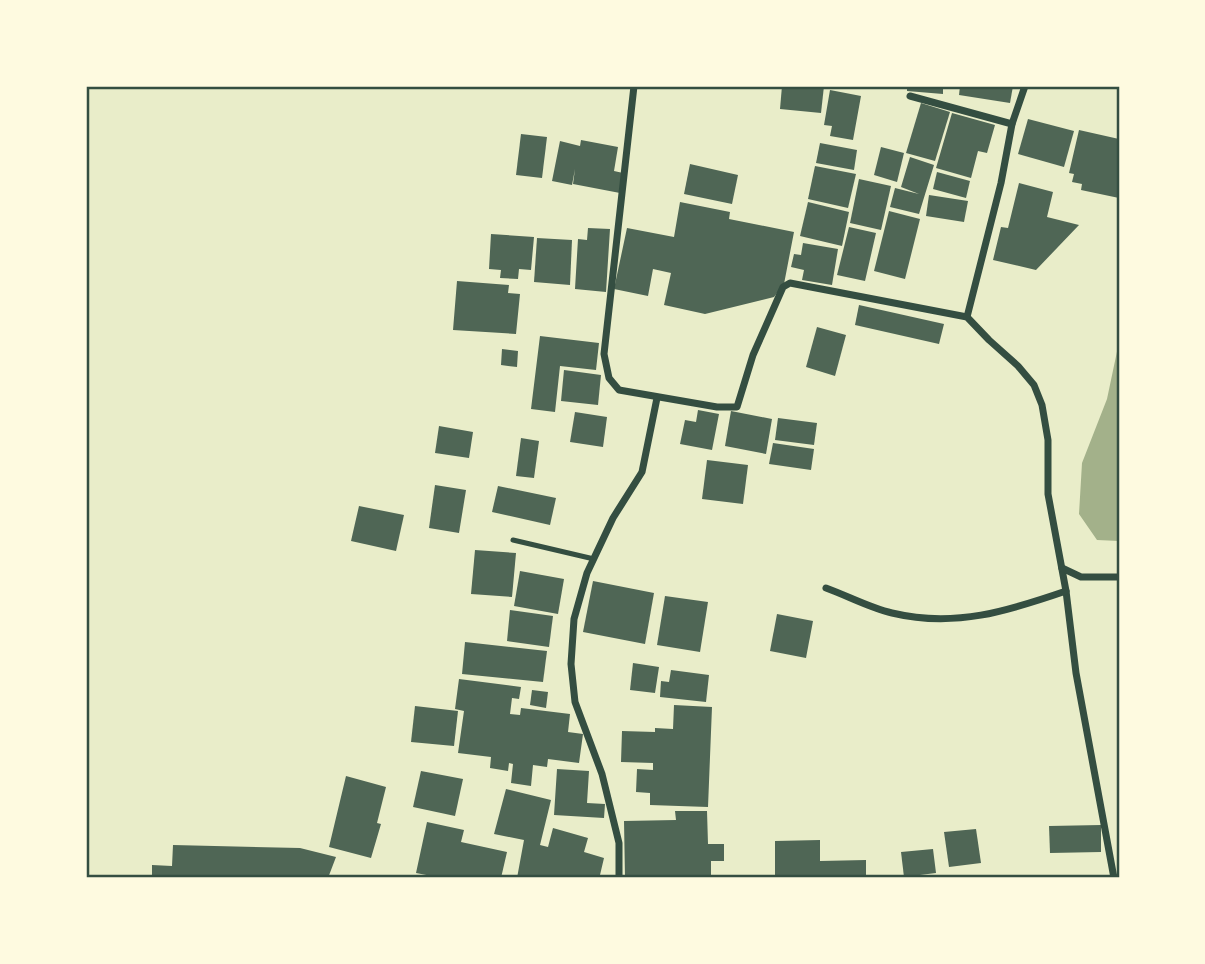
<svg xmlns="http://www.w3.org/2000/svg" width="1205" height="964" viewBox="0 0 1205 964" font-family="'Fira Sans Condensed',sans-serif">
  <rect width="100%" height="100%" fill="#e9edc9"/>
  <path fill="#a3b18a" d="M1119,342v199l-22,-1 -18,-26 3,-51 25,-64z"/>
  <g fill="#4f6655">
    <path d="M782,86h42l-3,27 -41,-4z"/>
    <path d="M907,86h36v8l-36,-3z"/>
    <path d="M960,86h53l-3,17 -51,-8z"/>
    <path d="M830,90l31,6 -8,44 -23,-4 2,-10 -8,-1z"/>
    <path d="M921,103l29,9 -15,49 -29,-8z"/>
    <path d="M952,113l43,12 -8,28 -9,-2 -7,27 -35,-10z"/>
    <path d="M1028,119l46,12 -10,36 -46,-13z"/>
    <path d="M1079,130l40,9v59l-38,-8 1,-6 -10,-2 2,-8 -5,-1z"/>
    <path d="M521,134l26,3 -5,41 -26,-3z"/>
    <path d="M581,140l37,7 -4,24 9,2 -3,20 -47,-9 2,-15 -3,16 -20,-4 8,-40 20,5z"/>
    <path d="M820,143l37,7 -3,20 -38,-7z"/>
    <path d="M881,147l23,6 -7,29 -23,-7z"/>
    <path d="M910,157l24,8 -15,49 -29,-7 5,-19 24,6 -18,-7z"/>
    <path d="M690,164l48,11 -6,29 -48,-10z"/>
    <path d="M815,166l41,8 -8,34 -40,-9z"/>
    <path d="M937,172l33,9 -4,17 -33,-9z"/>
    <path d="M859,179l32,7 -10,44 -31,-7z"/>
    <path d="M1019,183l34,9 -6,25 32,8 -43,45 -43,-10 8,-33 7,1z"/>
    <path d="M929,195l39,6 -4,21 -38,-6z"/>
    <path d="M680,202l50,10 -1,7 65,13 -10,52 -10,13 -69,17 -41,-9 7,-32 -18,-4 -5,27 -34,-7 13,-61 47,9z"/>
    <path d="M808,202l41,10 -7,34 -42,-10z"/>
    <path d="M889,211l31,8 -15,60 -31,-8z"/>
    <path d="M849,227l27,6 -11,48 -28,-6z"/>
    <path d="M588,228l22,1 -4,63 -31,-3 3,-50 9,1z"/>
    <path d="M491,234l43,3 -3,33 -12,-1 -1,10 -18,-1 1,-8 -12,-1z"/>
    <path d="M537,238l35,2 -2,45 -36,-3z"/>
    <path d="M803,243l35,6 -6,36 -30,-5 2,-10 -13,-3 3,-13 7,1z"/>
    <path d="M457,281l52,4 -1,8 12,1 -4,40 -63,-4z"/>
    <path d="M859,305l85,19 -5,20 -84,-19z"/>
    <path d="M817,327l29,8 -11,41 -29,-9z"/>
    <path d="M540,336l59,7 -3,27 -36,-4 -5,46 -24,-3z"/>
    <path d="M502,349l16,2 -1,16 -16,-2z"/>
    <path d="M564,370l37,5 -3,30 -37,-4z"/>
    <path d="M698,410l21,4 -7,36 -32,-6 5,-24 11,2z"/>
    <path d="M731,411l41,8 -6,35 -41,-8z"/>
    <path d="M575,412l32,5 -4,30 -33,-5z"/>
    <path d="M778,418l39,5 -3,22 -39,-5z"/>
    <path d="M439,426l34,6 -4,26 -34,-5z"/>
    <path d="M521,438l18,3 -5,37 -18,-2z"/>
    <path d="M773,443l41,6 -3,21 -42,-6z"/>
    <path d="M707,460l41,5 -5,39 -41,-5z"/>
    <path d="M435,485l31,5 -7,43 -30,-5z"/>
    <path d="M498,486l58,12 -6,27 -58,-13z"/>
    <path d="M359,506l45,9 -8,36 -45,-10z"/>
    <path d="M475,550l41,3 -4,44 -41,-3z"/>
    <path d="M520,571l44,8 -6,35 -44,-8z"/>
    <path d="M593,581l61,12 -9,51 -62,-12z"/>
    <path d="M665,596l43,6 -8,50 -43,-7z"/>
    <path d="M510,610l43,6 -4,31 -42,-6z"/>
    <path d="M777,614l36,7 -7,37 -36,-7z"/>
    <path d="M465,642l82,9 -4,31 -81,-8z"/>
    <path d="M633,663l26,4 -4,26 -25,-3z"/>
    <path d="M671,670l38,5 -3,27 -46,-5 1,-16 8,1z"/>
    <path d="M459,679l62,8 -2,12 -7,-1 -2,16 10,1 1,-7 49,6 -2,18 15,2 -4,29 -31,-4 -1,8 -14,-2 -2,21 -20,-3 2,-19 -4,-1 -1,8 -18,-3 1,-11 -33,-4 6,-42 -9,-2z"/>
    <path d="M532,690l16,2 -2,16 -16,-3z"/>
    <path d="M674,705l38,2 -4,100 -58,-2v-12l-14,-1 1,-23 16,1v-7l-32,-1 1,-31 33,1v-4l18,1z"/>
    <path d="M415,706l43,5 -4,35 -43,-4z"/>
    <path d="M557,769l32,2 -2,32 18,1 -1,14 -50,-3z"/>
    <path d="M421,771l42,8 -8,37 -42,-9z"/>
    <path d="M346,776l40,11 -9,36 4,1 -10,34 -42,-11z"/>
    <path d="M506,789l45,11 -11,45 8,2 5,-19 35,10 -4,14 20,6 -4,17 10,3h-93l7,-38 -30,-6z"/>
    <path d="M675,811h32l1,33h16v17h-13v17h-86l-1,-57 52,-1z"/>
    <path d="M427,822l37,8 -3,12 46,10 -6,26h-59l-26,-5z"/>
    <path d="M1101,825v27l-51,1 -1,-27z"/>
    <path d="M976,829l5,34 -32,4 -5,-35z"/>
    <path d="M820,840v21l46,-1v18h-91v-37z"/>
    <path d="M173,845l127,3 36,9 -8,21h-195v-3l19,1v-11l20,1z"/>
    <path d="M933,849l3,24 -32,4 -3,-25z"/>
  </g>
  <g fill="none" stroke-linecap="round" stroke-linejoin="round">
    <path stroke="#344e41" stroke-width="5" d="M513,540l81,19"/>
    <g stroke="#344e41" stroke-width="7">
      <path d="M634,86l-30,268 5,24 10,12 98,17h20l16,-52 30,-68 7,-4 177,34 22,23 29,26 16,19 8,20 6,35v54l18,97 10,82 38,205"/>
      <path d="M910,96l102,28"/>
      <path d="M967,317l34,-134 11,-59 13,-38"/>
      <path d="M1062,568l19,9h38"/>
      <path d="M826,588c22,8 44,20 66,25 63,15 116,-2 174,-22"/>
      <path d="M619,878v-35l-17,-69 -27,-72 -4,-38 3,-45 13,-46 26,-55 29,-46 15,-74"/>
    </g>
  </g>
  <rect width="1205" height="964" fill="none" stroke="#fefae0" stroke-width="175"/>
  <rect x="88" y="88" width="1030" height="788" fill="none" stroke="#344e41" stroke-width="2.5"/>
</svg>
